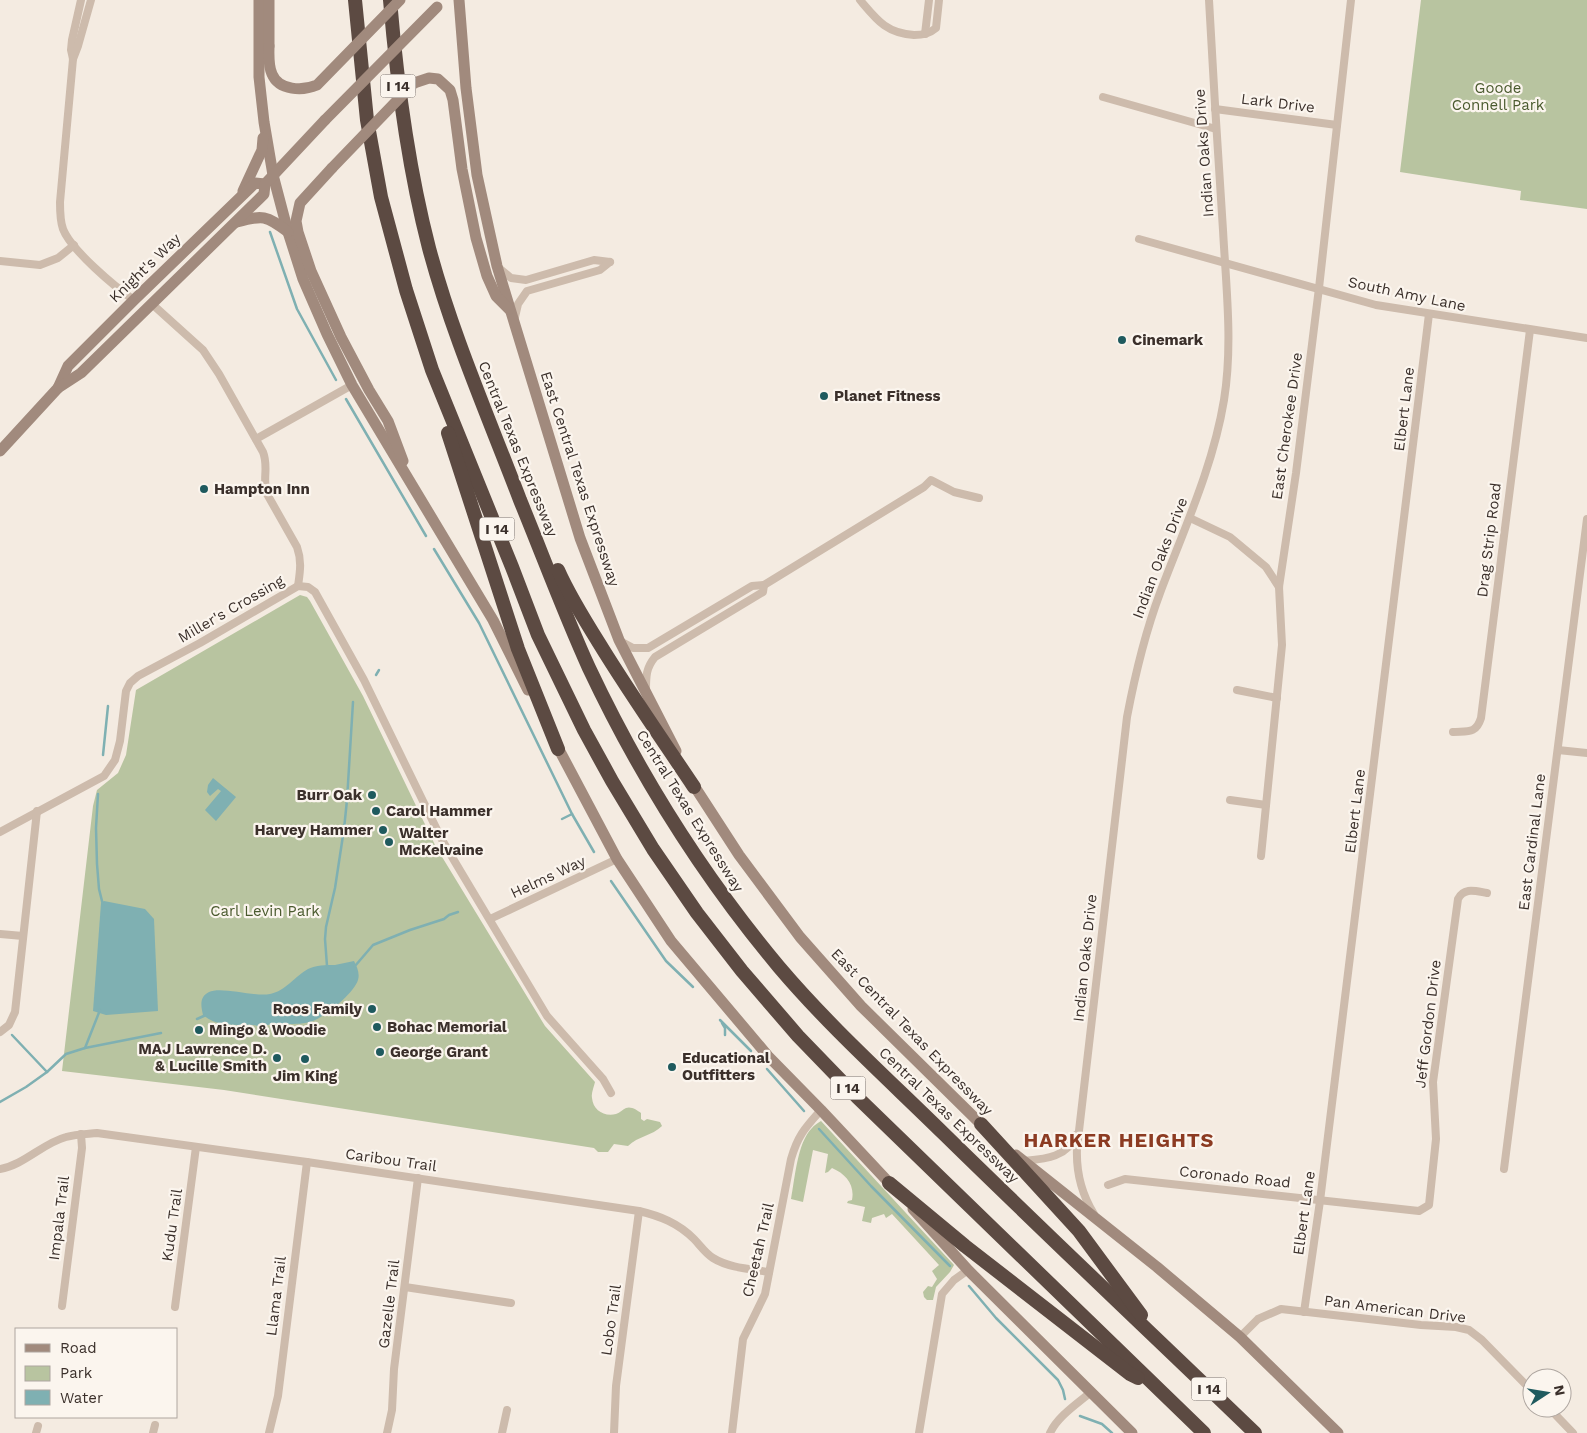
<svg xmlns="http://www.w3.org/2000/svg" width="1587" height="1433" viewBox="0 0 1587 1433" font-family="'Work Sans',sans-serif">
  <rect width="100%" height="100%" fill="#f4ebe1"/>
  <g fill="#b8c4a0">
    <path d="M1421,0h166v209l-67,-9 1,-9 -121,-19z"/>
    <path d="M300,595l7,2 3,4 53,95 73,151 109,179 50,56c-1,5 -4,11 -3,16 1,12 12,19 24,16 4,-1 7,-5 10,-6 5,-2 11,2 15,5v6l3,2 3,-2 13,3 2,4c-10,10 -24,10 -34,20l-14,-2 -6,8h-10l-4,-4 -370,-58 -162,-19 31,-265 4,-16 21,-17 8,-18 10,-65z"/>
    <path d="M821,1121l133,144 -4,7 -14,15 -3,13h-6l-3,-3 -1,-5 5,-6 4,1 5,-8 -5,-8 7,-6 -47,-51 -6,4 -2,-4 -12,4 -1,5 -9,-2 3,-14 -18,-4 1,-2 4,-1c3,-15 -6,-26 -20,-32l-4,4 -3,1 3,-19 -15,-4 -10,52 -12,-3c4,-20 6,-56 21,-71 2,-3 6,-5 9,-7z"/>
  </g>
  <g fill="#7fb0b2">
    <path d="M213,778l23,19 -20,24 -11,-11 16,-19 -3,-2 -8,7 -3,-4 1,-7z"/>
    <path d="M104,901l41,8 9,10 4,92 -52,4 -13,-4 8,-108z"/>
    <path d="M354,961c3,6 6,12 4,19 -4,13 -32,36 -45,41 -17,6 -37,0 -54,6 -4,-3 -10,-2 -16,-2 -15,0 -28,0 -40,-10 -2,-9 -4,-18 6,-23 12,-6 45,5 61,2 16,-3 25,-18 38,-25 8,-4 18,-4 27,-4 6,-1 13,-3 19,-4z"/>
  </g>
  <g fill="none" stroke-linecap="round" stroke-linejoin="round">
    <g stroke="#7fb0b2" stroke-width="2.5">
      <path d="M270,232l27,77 39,71"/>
      <path d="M346,399l80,137"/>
      <path d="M434,549l45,74 93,191 22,38"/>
      <path d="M376,675l3,-5"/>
      <path d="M103,755l5,-49"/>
      <path d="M98,794l-2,34 1,36 2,25 4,16"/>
      <path d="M562,819l10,-5"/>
      <path d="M611,881l55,80 27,26"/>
      <path d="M327,966l-2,-27 1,-12 9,-39 9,-59 3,-29 6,-98"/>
      <path d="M355,966l18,-21 37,-15 34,-11 5,-4 9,-3"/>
      <path d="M197,1019l9,-4"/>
      <path d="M720,1020l31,31"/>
      <path d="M722,1023l3,5v7"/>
      <path d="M12,1035l35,37"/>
      <path d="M85,1048l15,-38"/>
      <path d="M767,1069l37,42"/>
      <path d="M0,1102l26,-15 21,-15 19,-18 19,-6 76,-15"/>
      <path d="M819,1129l52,57 79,80"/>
      <path d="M969,1286l27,32 62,62 5,10 2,9"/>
      <path d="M1080,1416l22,8 10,9"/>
    </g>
    <g stroke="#cdbbac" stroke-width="8">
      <path d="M81,0l-9,40 -1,10 2,9 -13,143c0,9 0,19 3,27 8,21 52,58 71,71"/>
      <path d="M860,0c17,20 26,33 54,35 9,0 15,-1 22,-7l3,-28"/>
      <path d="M925,34l4,-34"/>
      <path d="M73,59l5,-13 13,-46"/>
      <path d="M1103,97l113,32"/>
      <path d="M1215,109l122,16"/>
      <path d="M1139,239l237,66 211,33"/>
      <path d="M0,261l40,4 18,-7 16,-13"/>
      <path d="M499,268l12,10 15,2 68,-20 16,2"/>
      <path d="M152,304l51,46 16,24 44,78c6,15 -1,27 4,42l30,53c5,14 3,25 1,39"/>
      <path d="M515,317l3,-13 9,-13 73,-21 10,-8"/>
      <path d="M256,439l96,-54"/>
      <path d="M1190,518l40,19 36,30 13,20"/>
      <path d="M620,641l13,7h15l104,-62 12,-1 160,-98 7,-7 23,12 25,6"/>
      <path d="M646,690c0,-14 0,-22 9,-33l108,-65 1,-7"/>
      <path d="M1237,690l40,8"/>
      <path d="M1453,732c15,-1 23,2 28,-14l49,-388"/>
      <path d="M1558,750l29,3"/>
      <path d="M1230,800l36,5"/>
      <path d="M0,832l104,-56 11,-16 5,-19 6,-50 4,-8 8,-7 62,-33 98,-57 10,1 7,5 49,88 77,158 14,24 92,154 56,63 8,14"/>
      <path d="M1261,856l21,-211 -3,-58 17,-114 23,-185 32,-288"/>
      <path d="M490,919l127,-60"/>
      <path d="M0,934l23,2"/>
      <path d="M0,1032l9,-7 6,-13 22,-201"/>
      <path d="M1023,1161c21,-2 44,-3 53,-26"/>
      <path d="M0,1169c24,-4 43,-26 66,-32 10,-3 21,-3 31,-4l210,29 332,49c21,5 39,12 55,28 6,6 11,14 19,19 16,10 38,11 56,14"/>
      <path d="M1504,1169l83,-650"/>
      <path d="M1108,1185l17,-6 294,32 10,-6 7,-66 -3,-57 25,-183c6,-12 17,-8 29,-6"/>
      <path d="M1094,1214c-13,-21 -18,-42 -17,-66l50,-431c8,-42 18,-84 33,-124 24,-64 53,-126 64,-193 9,-56 2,-114 -1,-170 -5,-77 -10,-153 -14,-230"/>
      <path d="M405,1287l106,16"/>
      <path d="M62,1306l20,-158 -1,-14"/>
      <path d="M175,1307l21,-160"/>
      <path d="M1304,1312l16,-111 109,-887"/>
      <path d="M1240,1337l18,-18 23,-10 140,16 35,2 13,3 13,10 50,51"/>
      <path d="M1549,1408l24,25"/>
      <path d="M36,1433l2,-7"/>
      <path d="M153,1433l2,-8"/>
      <path d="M269,1433l9,-37 29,-234"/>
      <path d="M387,1433l5,-23 2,-41 24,-191"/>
      <path d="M502,1433l5,-23"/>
      <path d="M614,1433l2,-47 23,-175"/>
      <path d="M732,1433l11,-94 22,-45 26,-135c7,-24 14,-31 30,-49"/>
      <path d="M919,1433l23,-139 12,-14 14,-10"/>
      <path d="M1050,1433c8,-17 27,-29 41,-41"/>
    </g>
    <g stroke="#a18a7d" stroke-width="11">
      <path d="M259,0v77l5,45 9,53 15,57 15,47 24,55 25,51 141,235 35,70"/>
      <path d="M459,0l7,88 11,87 20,91 83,272 39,102 57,111"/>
      <path d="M269,46v-46"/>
      <path d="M414,83l15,-5 9,1 12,11 3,10 9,69 14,69 11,38 9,20 13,13"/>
      <path d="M332,168l-32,35 -4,18 2,11 13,39 30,66 28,53 19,31 15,40"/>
      <path d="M243,191l19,-41 1,-12"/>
      <path d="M237,222c26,-7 29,-7 51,10"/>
      <path d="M58,388l10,-22 66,-66 116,-112 5,-5 10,1"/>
      <path d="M0,451l58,-63 23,-15 178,-174 5,-5 1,-10 60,-64"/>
      <path d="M555,742l62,117 54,82 97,115 53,54 73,78"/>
      <path d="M691,781l48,74 61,82 61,69 126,124"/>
      <path d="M1016,1155l141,112 83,70 98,96"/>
      <path d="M913,1209l55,61 164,163"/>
    </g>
    <g stroke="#5c4a42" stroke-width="14">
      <path d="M355,0l12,120 14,77 25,93 26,80 80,197 26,68 46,95 28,51 41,68 44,64 45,58 56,65 59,61 347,336"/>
      <path d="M390,0c7,83 18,167 39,248 23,86 59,168 91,252 23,56 44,113 69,168 50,106 114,208 190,299 50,59 109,112 164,166 103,101 208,200 312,300"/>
      <path d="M448,433l70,216 40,100"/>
      <path d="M558,570c11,25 26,49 41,73 30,49 63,96 95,144"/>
      <path d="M981,1124l98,107 62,84"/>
      <path d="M889,1183l76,63 165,128 8,4"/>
    </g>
    <g stroke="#a18a7d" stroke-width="11">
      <path d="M269,46c0,8 -1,20 3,28 7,17 31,17 45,11l83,-85"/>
      <path d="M325,120l112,-113"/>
      <path d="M332,168l82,-85"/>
    </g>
  </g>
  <g fill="#1f5a5e" stroke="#fbf5ee" stroke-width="2">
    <circle cx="1122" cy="340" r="5"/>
    <circle cx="824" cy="396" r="5"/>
    <circle cx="204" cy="489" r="5"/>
    <circle cx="372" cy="795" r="5"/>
    <circle cx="376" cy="811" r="5"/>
    <circle cx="383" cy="830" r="5"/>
    <circle cx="389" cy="842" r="5"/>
    <circle cx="372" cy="1009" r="5"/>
    <circle cx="377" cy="1027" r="5"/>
    <circle cx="199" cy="1030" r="5"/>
    <circle cx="380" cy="1052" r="5"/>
    <circle cx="277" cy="1058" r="5"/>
    <circle cx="305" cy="1059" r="5"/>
    <circle cx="672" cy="1067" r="5"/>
  </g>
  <g text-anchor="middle" stroke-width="4.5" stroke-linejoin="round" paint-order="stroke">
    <g fill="#fbf5ee" stroke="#756b66" stroke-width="1">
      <rect x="380.5" y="74.5" width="35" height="23" rx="4"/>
      <rect x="479.5" y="517.5" width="35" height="23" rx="4"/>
      <rect x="830.5" y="1076.5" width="35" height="23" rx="4"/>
      <rect x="1191.5" y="1377.5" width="35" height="23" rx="4"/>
    </g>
    <g font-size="14" font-weight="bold" fill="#3b302b">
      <text x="398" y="91">I 14</text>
      <text x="497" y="534">I 14</text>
      <text x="848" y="1093">I 14</text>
      <text x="1209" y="1394">I 14</text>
    </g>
    <g font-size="15" fill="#4a5a2e" stroke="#fbf5ee">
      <text x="1498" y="93">Goode<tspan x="1498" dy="17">Connell Park</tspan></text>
      <text x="265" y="916">Carl Levin Park</text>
    </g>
    <g font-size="15" fill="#3b302b" stroke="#fbf5ee">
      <text transform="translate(1278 103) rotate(7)" y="5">Lark Drive</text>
      <text transform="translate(1204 153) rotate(-94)" y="5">Indian Oaks Drive</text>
      <text transform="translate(145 268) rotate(-44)" y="5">Knight's Way</text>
      <text transform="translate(1407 294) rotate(12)" y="5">South Amy Lane</text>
      <text transform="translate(1404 409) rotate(-83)" y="5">Elbert Lane</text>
      <text transform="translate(1287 426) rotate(-82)" y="5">East Cherokee Drive</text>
      <text transform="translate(518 449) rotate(68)" y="5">Central Texas Expressway</text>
      <text transform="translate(580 479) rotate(72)" y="5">East Central Texas Expressway</text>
      <text transform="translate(1489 540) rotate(-83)" y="5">Drag Strip Road</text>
      <text transform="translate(1160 558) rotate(-69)" y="5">Indian Oaks Drive</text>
      <text transform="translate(231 609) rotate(-30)" y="5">Miller's Crossing</text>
      <text transform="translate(690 811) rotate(58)" y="5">Central Texas Expressway</text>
      <text transform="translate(1355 811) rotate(-83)" y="5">Elbert Lane</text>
      <text transform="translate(1532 842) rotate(-83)" y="5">East Cardinal Lane</text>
      <text transform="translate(548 877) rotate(-25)" y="5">Helms Way</text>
      <text transform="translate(1085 958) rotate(-84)" y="5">Indian Oaks Drive</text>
      <text transform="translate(1428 1024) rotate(-83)" y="5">Jeff Gordon Drive</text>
      <text transform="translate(912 1032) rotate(46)" y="5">East Central Texas Expressway</text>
      <text transform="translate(949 1115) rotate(44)" y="5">Central Texas Expressway</text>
      <text transform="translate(391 1160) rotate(8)" y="5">Caribou Trail</text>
      <text transform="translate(1235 1177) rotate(6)" y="5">Coronado Road</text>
      <text transform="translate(1304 1213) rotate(-82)" y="5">Elbert Lane</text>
      <text transform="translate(59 1218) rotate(-83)" y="5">Impala Trail</text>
      <text transform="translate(172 1225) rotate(-82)" y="5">Kudu Trail</text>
      <text transform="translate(758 1250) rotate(-77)" y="5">Cheetah Trail</text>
      <text transform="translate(276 1296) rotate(-83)" y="5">Llama Trail</text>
      <text transform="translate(389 1304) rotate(-83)" y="5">Gazelle Trail</text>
      <text transform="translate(1395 1309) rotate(7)" y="5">Pan American Drive</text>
      <text transform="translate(611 1320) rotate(-82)" y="5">Lobo Trail</text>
    </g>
    <g font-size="15" font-weight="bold" fill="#3b302b" stroke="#fbf5ee" text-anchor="start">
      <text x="1132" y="345">Cinemark</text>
      <text x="834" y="401">Planet Fitness</text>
      <text x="214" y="494">Hampton Inn</text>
      <text x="362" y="800" text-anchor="end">Burr Oak</text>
      <text x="386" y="816">Carol Hammer</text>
      <text x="373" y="835" text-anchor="end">Harvey Hammer</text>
      <text x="399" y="838">Walter<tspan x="399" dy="17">McKelvaine</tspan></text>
      <text x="362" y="1014" text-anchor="end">Roos Family</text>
      <text x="387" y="1032">Bohac Memorial</text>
      <text x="209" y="1035">Mingo &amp; Woodie</text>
      <text x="267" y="1054" text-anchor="end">MAJ Lawrence D.<tspan x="267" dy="17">&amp; Lucille Smith</tspan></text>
      <text x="390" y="1057">George Grant</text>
      <text x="682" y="1063">Educational<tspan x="682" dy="17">Outfitters</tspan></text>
      <text x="305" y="1081" text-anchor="middle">Jim King</text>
    </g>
    <g font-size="20" font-weight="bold" letter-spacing="1" fill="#8c3b22" stroke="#fbf5ee">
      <text x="1119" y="1147">HARKER HEIGHTS</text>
    </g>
  </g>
  <rect x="15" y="1328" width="162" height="90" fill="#fbf5ee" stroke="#aea6a0"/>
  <rect x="25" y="1344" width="25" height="8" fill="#a18a7d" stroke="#aea6a0"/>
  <text x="60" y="1353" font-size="15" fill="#3b302b">Road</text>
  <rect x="25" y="1366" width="25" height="15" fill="#b8c4a0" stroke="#aea6a0"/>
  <text x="60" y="1378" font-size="15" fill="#3b302b">Park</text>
  <rect x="25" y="1390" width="25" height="15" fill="#7fb0b2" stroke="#aea6a0"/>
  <text x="60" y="1403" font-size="15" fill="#3b302b">Water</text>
  <g transform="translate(1547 1393) rotate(78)"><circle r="24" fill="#fbf5ee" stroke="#aea6a0"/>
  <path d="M0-4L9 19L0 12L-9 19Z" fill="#1f5a5e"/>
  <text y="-8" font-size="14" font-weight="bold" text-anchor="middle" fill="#3b302b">N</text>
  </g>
</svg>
